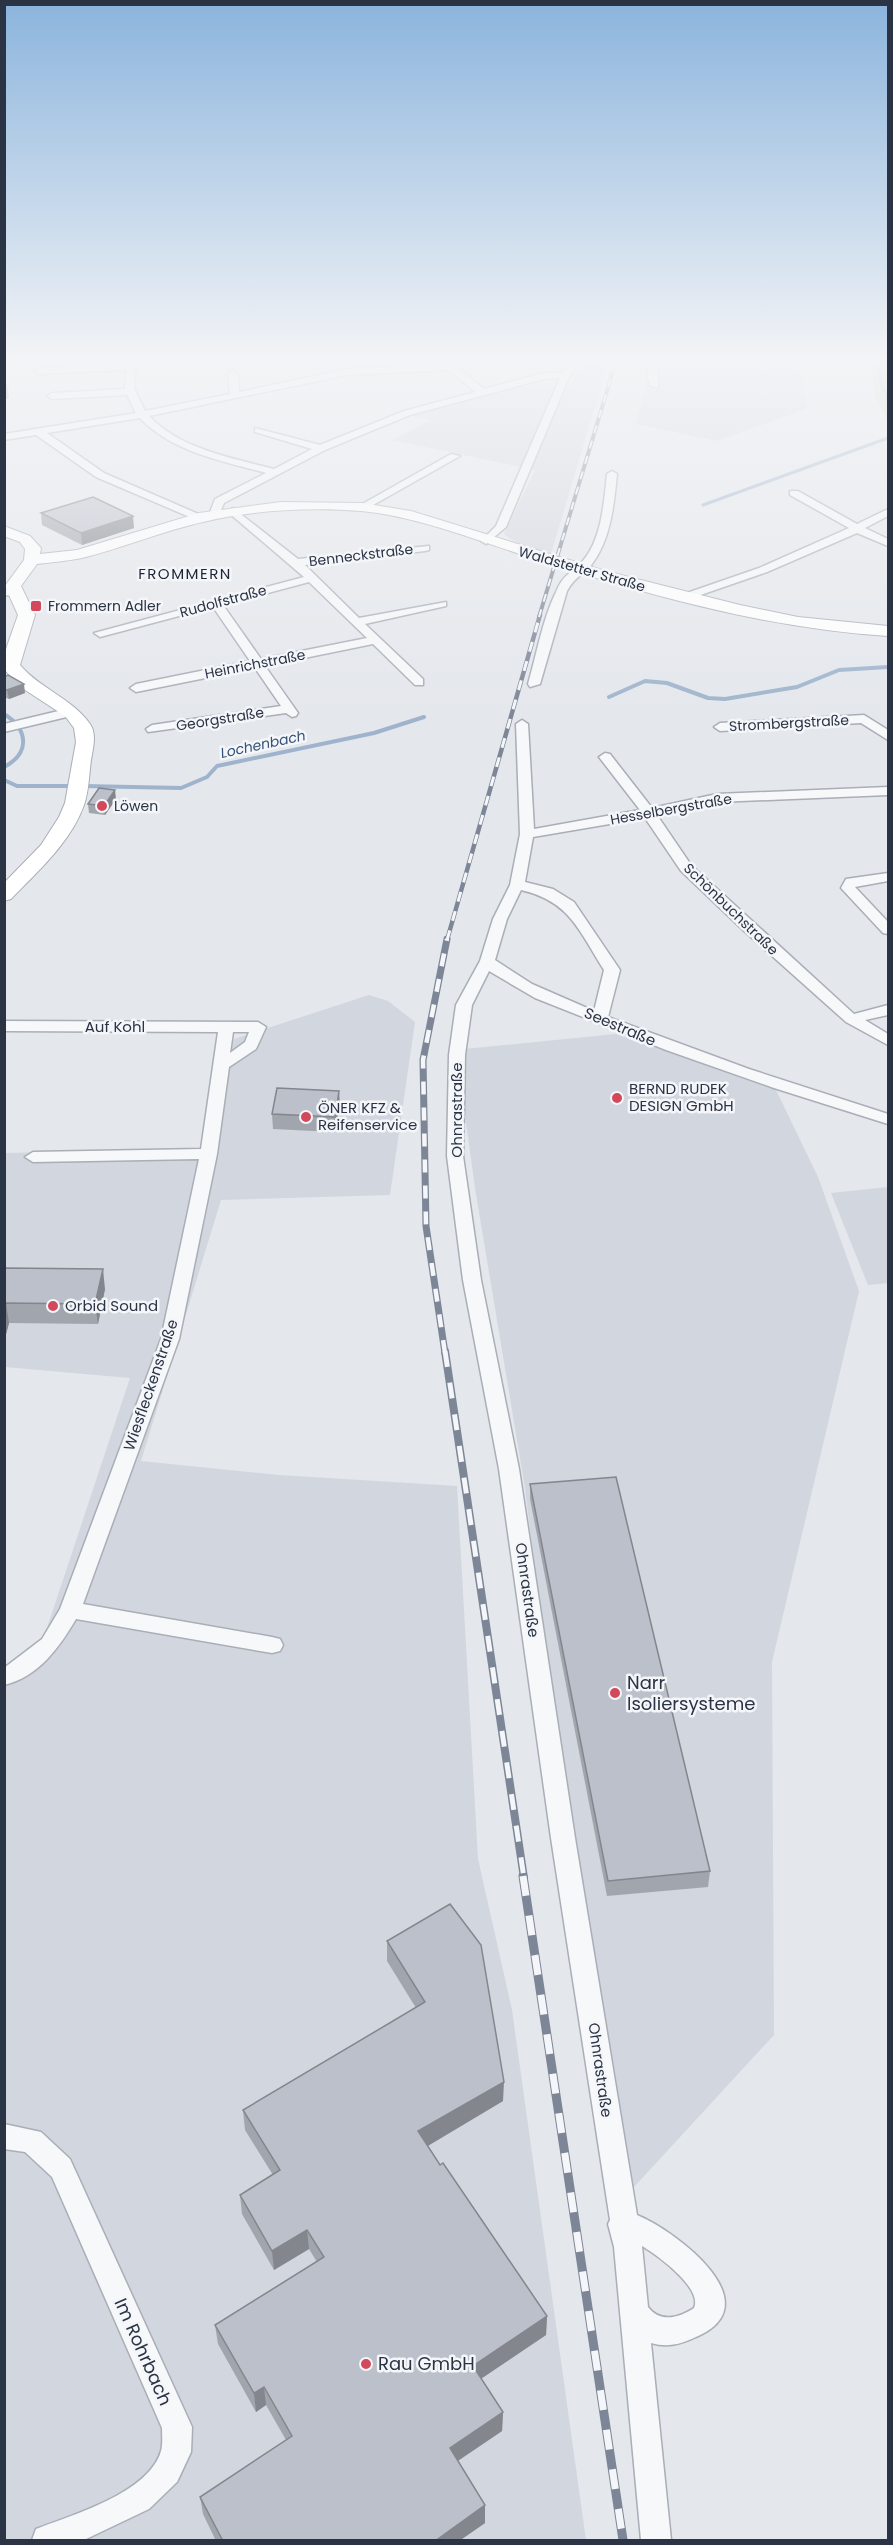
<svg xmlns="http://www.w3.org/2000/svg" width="893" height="2545" viewBox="0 0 893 2545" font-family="Poppins,sans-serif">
  <rect width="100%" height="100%" fill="#e4e7ec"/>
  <g fill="#d2d6de">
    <path d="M652,361h145l11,47 -91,33 -81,-17z"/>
    <path d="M582,364l25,2 -56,188 -38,-13 -9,-7 31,-64 -142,-30 37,-20 -20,-5 106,-29h54z"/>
    <path d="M369,995l19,6 27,21 -25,173 -169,5 -80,261 138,14 178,11 21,373 34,151 74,530h-581v-857l39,-46 86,-259 -125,-11 -1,-214 196,-4 34,-110z"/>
    <path d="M616,1034l160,56 42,87 41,114 -87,371 2,373 -162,176 -87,-723 -50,-300 -12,-88 2,-51z"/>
    <path d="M888,1187v96l-20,2 -37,-92z"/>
  </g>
  <path fill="#c9d6c5" d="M871,361h17v61l-14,-28z"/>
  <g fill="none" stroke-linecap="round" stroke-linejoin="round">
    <g stroke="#9fb4cc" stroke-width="3">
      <path d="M878,361l3,22 7,16"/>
      <path d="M703,505l185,-67"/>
    </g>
    <g stroke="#9fb4cc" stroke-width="4">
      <path d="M609,697l36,-16 22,2 41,15 17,1 72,-12 42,-17 49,-3"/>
      <path d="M4,714c24,15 27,39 0,53"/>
      <path d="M4,780l13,6h56"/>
      <path d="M83,786l98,2 26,-11 10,-11 157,-33 50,-16"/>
    </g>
    <g stroke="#a9aeb7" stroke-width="3">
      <g id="street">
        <path d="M126,361h10l-2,27 11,23 85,-17 -2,-20 5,-3 5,3 1,18 108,-23 95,-5 -2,-3h10l34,28 60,-16 19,-1 9,-11h9l-11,14 -64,152 -20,17 -5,-3 15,-15 64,-148 -16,1 -134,36 -85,35 -101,53 -5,12 -5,3 -5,-3 6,-16 51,-26c-44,-12 -94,-21 -126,-55l-93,15 57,40 99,43v4l-4,1 -103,-44 -60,-42 -32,5v-6l132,-21 -9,-18 -75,4 -5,-3 5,-3 73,-4 1,-19 -87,4 -5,-3 5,-3 87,-4zM449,370l26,22 -71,19 -84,34 -65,-17v4l57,17 -38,20c-42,-11 -94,-20 -125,-53l198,-41z"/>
        <path d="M649,361h9v27l-8,-2 -3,-10z"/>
        <path d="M451,454l9,2 -94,53 -9,-2z"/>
        <path d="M612,471l5,3c-3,30 -6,65 -25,90 -8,11 -17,12 -25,27l-27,93 -10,3 -2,-3c9,-31 14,-63 28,-92 8,-19 15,-18 26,-30 20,-22 22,-61 25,-88z"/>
        <path d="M790,491h8l59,33 31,-15v7l-23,12 23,11v7l-31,-13 -90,39 -78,27h-8v-4l78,-27 90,-40 -59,-33z"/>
        <path d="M233,508l65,51 131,-13v4l-4,1 -120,14 54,53 87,-16v4l-81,18 58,55v6h-8l-42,-41 -108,22 33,47 -2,3 -4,1 -6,-4 -138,19 -2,-3 6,-4 129,-19 -26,-38 -119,24 -6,-4 6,-4 114,-23 -37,-54 -113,30 -6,-4 210,-56 -75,-64 -1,-2zM309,582l58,56 -106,21 -38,-54z"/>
        <path d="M4,589l14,2 2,2 -6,3 -10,-1z"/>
        <path d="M71,708l4,1v6l-71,17v-8z"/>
        <path d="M864,715l24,15v10l-27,-17 -141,8 -6,-4 6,-4z"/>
        <path d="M522,720l6,4 6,105 106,-19 -41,-53 6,-4 5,1 42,54 65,-14 171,-7v8l-171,7 -60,13 34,50 163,149 34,-9v10l-23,5 23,14v11l-42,-23 -102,-91 -63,-60 -36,-53 -112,19 -8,45 28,7 21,13 46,68 -12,47 141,52 139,45v10l-114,-36 -108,-38 -131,-52 -46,-27 -17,34 -7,50 -2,101 18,124 38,189 56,369 62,377c39,16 136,89 59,122 -15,7 -28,11 -45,6l20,197h-30l-27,-293 -6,-23 2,-4 -59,-382 -52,-369 -36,-189 -16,-124 2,-101 7,-50 24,-44 13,-42 17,-34 10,-51 -4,-110zM521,890c49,11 58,41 83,80l-10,41 -62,-27 -37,-24 12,-41zM642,2246c15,9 61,42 52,62 -15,10 -34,15 -46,-1z"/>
        <path d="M888,873v8l-33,6 33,35v12l-5,-1 -42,-45 5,-9z"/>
        <path d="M4,1021l254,1 8,5 -10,22 -27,18 -12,87 -38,185 -96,265 189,33 8,2 3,6 -3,6 -8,2 -196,-34c-17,29 -38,58 -72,66v-17l38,-29 18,-30 101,-270 38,-180 -166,3 -8,-5 8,-5 168,-3 17,-117 -214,-1zM233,1032h16l-4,10 -15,11z"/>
        <path d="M4,2124l37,8 29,27 122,268 -1,25 -14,30 -28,27 -65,31h-52l4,-11c36,-14 113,-36 125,-78 2,-7 1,-16 1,-23l-110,-251 -27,-25 -21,-3z"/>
      </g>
    </g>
    <g stroke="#a9aeb7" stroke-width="2">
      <path id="secondary" d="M281,502l81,1 49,8 194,60 135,34 58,12 90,9v10c-115,-7 -229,-38 -340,-73 -57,-17 -128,-47 -187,-52 -52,-4 -107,-1 -158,11 -41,9 -80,26 -121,36 -15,3 -30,4 -45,6l-16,22 14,29 -15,50c20,24 52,33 70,59 7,10 3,24 1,36 -2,14 -2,31 -7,45 -13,37 -46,66 -73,94l-7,2v-18l37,-38 18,-28 6,-14 11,-61 -2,-14 -9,-12 -46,-30 -15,-17 1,-17 13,-37 -13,-29 19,-26 1,-11 -5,-7 -16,-6v-10l26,10 11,12 -1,6 37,-4 122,-37z"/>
    </g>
    <use href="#street" fill="#f7f8fa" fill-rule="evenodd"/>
    <use href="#secondary" fill="#fff" fill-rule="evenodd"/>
    <g stroke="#7d8696" stroke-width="4">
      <path id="rail-far4" d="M539,617l77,-256"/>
    </g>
    <g stroke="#7d8696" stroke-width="4.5">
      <path id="rail-far3" d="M447,940l93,-325"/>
    </g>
    <g stroke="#7d8696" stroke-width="7">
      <path id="rail-far2" d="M445,1353l-19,-127 -3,-166 24,-121"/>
    </g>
    <g stroke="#7d8696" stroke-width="8">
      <path id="rail-far1" d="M445,1351l79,527"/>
    </g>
    <g stroke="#7d8696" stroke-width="9">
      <path id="rail" d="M523,1876l100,664"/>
    </g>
    <use href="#rail-far4" stroke="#f4f6f9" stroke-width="2" stroke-dasharray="8" stroke-linecap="butt"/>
    <use href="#rail-far3" stroke="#f4f6f9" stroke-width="3" stroke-dasharray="10" stroke-linecap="butt"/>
    <use href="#rail-far2" stroke="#f4f6f9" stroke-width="4.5" stroke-dasharray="13" stroke-linecap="butt"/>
    <use href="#rail-far1" stroke="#f4f6f9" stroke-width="5" stroke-dasharray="16" stroke-linecap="butt"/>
    <use href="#rail" stroke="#f4f6f9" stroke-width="7" stroke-dasharray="20" stroke-linecap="butt"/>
  </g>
  <g fill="#a1a5ae">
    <path d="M41,513l93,15 -52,17 -40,-20z"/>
    <path d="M4,677l21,16 -16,6 -5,-2z"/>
    <path d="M116,799l-11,16 -16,-2 -1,-9z"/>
    <path d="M340,1105l-5,27 -62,-3 -1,-15z"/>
    <path d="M4,1268l101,21 -7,35 -89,-1 -5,19z"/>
    <path d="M530,1484l180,387 -2,16 -101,9 -77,-397z"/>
    <path d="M387,1941l116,160 -75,45 12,19 107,151 -1,19 -65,44 22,33 -1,19 -44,30 27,62 -26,18h-243l-13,-27 -3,-17 86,-57 -20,-35 -10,7 -38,-68 -3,-19 102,-63 -8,-13 -35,21 -32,-56 -2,-19 33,-20 -28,-45 -2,-20 173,-102 -29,-47z"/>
  </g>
  <g fill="#83868d">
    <path d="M8,389l1,10h-5v-9z"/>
    <path d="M133,516l1,12 -52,17 -1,-12z"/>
    <path d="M24,684l1,9 -16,6 -2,-9z"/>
    <path d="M115,790l1,9 -11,16 -1,-9z"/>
    <path d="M339,1091l1,14 -5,27v-15z"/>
    <path d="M103,1269l2,20 -7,35 -3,-20z"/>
    <path d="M6,1303l3,20 -5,19v-34z"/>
    <path d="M504,2082l-1,19 -84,50 -1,-20z"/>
    <path d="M307,2230l2,19 -35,21 -2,-19z"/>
    <path d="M547,2316l-1,19 -73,49v-18z"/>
    <path d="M264,2387l2,18 -10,7 -2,-19z"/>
    <path d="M503,2412l-1,19 -52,35v-18z"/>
    <path d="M485,2505v18l-26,18h-24z"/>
  </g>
  <g fill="#bbc0ca" stroke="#83868d" stroke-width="1.5">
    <path d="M4,381l4,8 -4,1z"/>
    <path d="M93,497l40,19 -52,17 -40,-20z"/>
    <path d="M8,675l16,9 -17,6 -3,-1v-12z"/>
    <path d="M99,788l16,2 -11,16 -16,-2z"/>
    <path d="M277,1088l62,3 -4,26 -63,-3z"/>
    <path d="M4,1268l99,1 -8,35 -89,-1 -2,5z"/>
    <path d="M616,1477l94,394 -102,10 -78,-397z"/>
    <path d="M450,1904l31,41 23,137 -86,49 22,34 3,-2 104,153 -74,50 30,46 -53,36 35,57 -50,36h-212l-23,-44 92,-61 -28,-49 -10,6 -39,-68 109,-68 -17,-27 -35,21 -32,-56 40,-25 -37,-60 182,-108 -38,-61z"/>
  </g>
  <linearGradient id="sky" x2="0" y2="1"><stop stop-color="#8bb4dd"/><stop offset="0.5" stop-color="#f3f4f6"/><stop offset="1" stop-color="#f3f4f6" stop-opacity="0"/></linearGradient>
  <rect width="893" height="718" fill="url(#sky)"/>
  <g fill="#d1495b" stroke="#f4f6f9" stroke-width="2">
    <rect x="30" y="600" width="12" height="12" rx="3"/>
    <circle cx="102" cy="806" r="6"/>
    <circle cx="617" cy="1098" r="6"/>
    <circle cx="306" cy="1117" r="6"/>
    <circle cx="53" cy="1306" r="6"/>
    <circle cx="615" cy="1693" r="6"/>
    <circle cx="366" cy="2364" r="6"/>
  </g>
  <g text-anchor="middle" stroke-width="5" stroke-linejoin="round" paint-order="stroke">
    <g font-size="14" fill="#2b3445" stroke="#f4f6f9">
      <text transform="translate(361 555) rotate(-7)" y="5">Benneckstraße</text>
      <text transform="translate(582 569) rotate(16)" y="5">Waldstetter Straße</text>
      <text transform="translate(223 601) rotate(-15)" y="5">Rudolfstraße</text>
      <text transform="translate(255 664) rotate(-11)" y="5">Heinrichstraße</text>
      <text transform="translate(220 719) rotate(-9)" y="5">Georgstraße</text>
      <text transform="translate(789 723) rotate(-3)" y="5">Strombergstraße</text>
      <text transform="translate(671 809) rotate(-10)" y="5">Hesselbergstraße</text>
      <text transform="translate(731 909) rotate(44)" y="5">Schönbuchstraße</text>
    </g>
    <g font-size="14" fill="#2b3445" stroke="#f4f6f9" text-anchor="start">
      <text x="48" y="611">Frommern Adler</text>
      <text x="114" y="811">Löwen</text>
    </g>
    <g font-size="14" font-style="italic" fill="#34527a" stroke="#f4f6f9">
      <text transform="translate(263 744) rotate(-12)" y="5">Lochenbach</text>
    </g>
    <g font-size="15" letter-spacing="1.5" fill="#1d2536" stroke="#f4f6f9">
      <text x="185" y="579">FROMMERN</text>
    </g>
    <g font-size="15" fill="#2b3445" stroke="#f4f6f9">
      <text x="115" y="1032">Auf Kohl</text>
      <text transform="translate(620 1027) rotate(23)" y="5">Seestraße</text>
      <text transform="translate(457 1110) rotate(-90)" y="5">Ohnrastraße</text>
      <text transform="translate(151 1385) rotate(-71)" y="5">Wiesfleckenstraße</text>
      <text transform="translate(527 1590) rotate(82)" y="5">Ohnrastraße</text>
      <text transform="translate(600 2070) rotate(82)" y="5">Ohnrastraße</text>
    </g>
    <g font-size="15" fill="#2b3445" stroke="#f4f6f9" text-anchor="start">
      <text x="629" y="1094">BERND RUDEK<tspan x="629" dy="17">DESIGN GmbH</tspan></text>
      <text x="318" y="1113">ÖNER KFZ &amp;<tspan x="318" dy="17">Reifenservice</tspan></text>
      <text x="65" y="1311">Orbid Sound</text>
    </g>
    <g font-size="18" fill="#2b3445" stroke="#f4f6f9" text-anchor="start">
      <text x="627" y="1689">Narr<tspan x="627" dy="21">Isoliersysteme</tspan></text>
      <text x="378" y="2370">Rau GmbH</text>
    </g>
    <g font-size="18" fill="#2b3445" stroke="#f4f6f9">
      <text transform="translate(143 2352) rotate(66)" y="6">Im Rohrbach</text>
    </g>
  </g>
  <rect width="893" height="2545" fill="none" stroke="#2b3445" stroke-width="12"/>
</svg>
